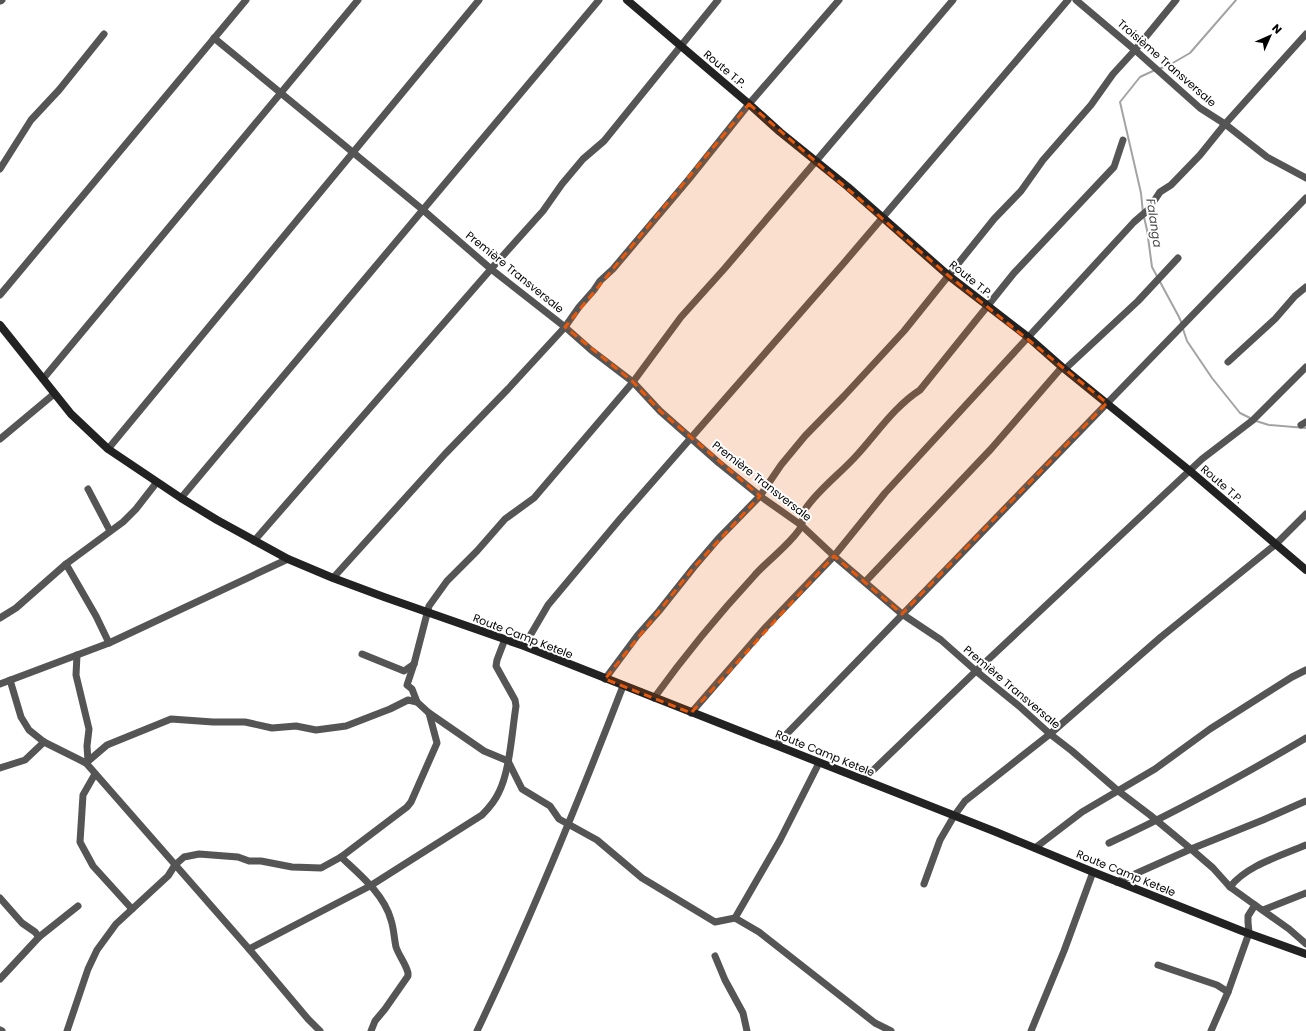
<svg xmlns="http://www.w3.org/2000/svg" width="1306" height="1031" viewBox="0 0 1306 1031" font-family="Poppins,sans-serif">
  <rect width="100%" height="100%" fill="#fff"/>
  <g fill="none" stroke-linecap="round" stroke-linejoin="round">
    <g stroke="#a3a3a3" stroke-width="2">
      <path d="M1159,69l12,-5 19,-11 46,-53"/>
      <path d="M1143,213l-2,-20 -21,-91 20,-25 15,-7"/>
      <path d="M1144,217l3,13 5,37 27,50 3,7"/>
      <path d="M1183,329l4,12 25,37 28,35 12,6"/>
      <path d="M1256,421l13,4 37,3"/>
    </g>
    <g stroke="#555" stroke-width="7">
      <path d="M1076,0l59,50 65,58 25,16 42,33 39,21"/>
      <path d="M0,1l2,-1"/>
      <path d="M214,38l209,172 68,59 74,58 26,23 42,32 27,29 59,52 41,33 41,29 33,31 68,58 39,26 35,31 43,35 31,28 22,17 45,39 33,25 41,34 22,19 17,19 25,18 -7,11v6l1,11 -21,59 -17,39"/>
      <path d="M0,169l31,-49 28,-30 45,-56"/>
      <path d="M0,295l246,-295"/>
      <path d="M1228,362l47,-43 20,-23 11,-9"/>
      <path d="M1065,369l73,-68 40,-43"/>
      <path d="M43,379l315,-379"/>
      <path d="M1301,425l5,-3"/>
      <path d="M0,439l54,-45"/>
      <path d="M108,449l371,-449"/>
      <path d="M88,489l22,42"/>
      <path d="M181,498l418,-498"/>
      <path d="M254,541l237,-272 52,-58 19,-27 21,-25 21,-18 114,-141"/>
      <path d="M66,564l30,52 13,27"/>
      <path d="M333,578l112,-124 63,-65 57,-62 14,-20 15,-17 6,-9 13,-12 76,-90 60,-75 90,-104"/>
      <path d="M865,582l126,-133 71,-82"/>
      <path d="M0,618l16,-10 50,-44 57,-42 13,-13 21,-27"/>
      <path d="M524,646l24,-41 72,-86 223,-255 225,-264"/>
      <path d="M362,654l42,17 10,-7"/>
      <path d="M77,655l-1,20 13,54 -2,17 1,15"/>
      <path d="M605,679l32,-43 22,-25 35,-44 24,-28 42,-43 21,-31 24,-29 39,-40 60,-65 90,-112 27,-28 22,-31 48,-55 22,-31 22,-24 41,-50"/>
      <path d="M10,680l11,37 8,13 15,12 42,21 163,186 59,70 12,12"/>
      <path d="M0,684l109,-41 179,-84"/>
      <path d="M654,698c31,-43 64,-83 100,-122 14,-16 33,-29 45,-46 5,-6 3,-16 7,-22 14,-20 35,-35 51,-53 20,-22 38,-49 63,-65l94,-117 100,-106 9,-27"/>
      <path d="M429,713l55,38 24,10 14,28 28,17 9,13 38,21 45,38 73,44 20,-4 24,14 116,91 16,8"/>
      <path d="M691,713l73,-84 70,-73 51,-63 249,-271 14,-12 12,-18 11,-7 29,-30 25,-31 81,-90"/>
      <path d="M776,745l530,-547"/>
      <path d="M86,763l21,-18 64,-26 42,3h32l27,6 24,-2 20,4 30,-4 44,-17 18,-9 9,2"/>
      <path d="M0,768l25,-8 19,-18"/>
      <path d="M95,774l-12,21 -3,47 13,24 39,43"/>
      <path d="M863,780l113,-109 226,-212 51,-39 53,-53"/>
      <path d="M1109,843c67,-31 133,-67 197,-105"/>
      <path d="M1035,848l47,-36 73,-43 55,-40 82,-52 14,-7"/>
      <path d="M341,857c18,17 43,37 50,63 3,9 3,18 5,27 3,9 10,17 12,26v3l-23,33 -10,12 -4,10"/>
      <path d="M1117,882l74,-33 72,-29 43,-19"/>
      <path d="M924,884l16,-44 14,-24 11,-15 85,-67 111,-97 115,-93 30,-30"/>
      <path d="M1230,887c17,-22 51,-31 76,-42"/>
      <path d="M0,898l22,25 13,9 4,5"/>
      <path d="M1255,905l34,24 17,15"/>
      <path d="M1263,910l43,-17"/>
      <path d="M735,918l45,-78 39,-77"/>
      <path d="M249,949l121,-63 112,-71c7,-7 13,-14 17,-23 11,-22 13,-61 17,-86l-1,-6 -19,-34 1,-6 8,-21"/>
      <path d="M715,956l10,24 18,33 4,18"/>
      <path d="M1158,965l59,20 11,7"/>
      <path d="M0,979l39,-42 39,-31"/>
      <path d="M0,1030l2,1"/>
      <path d="M67,1031l21,-62 9,-19 19,-26 52,-48 7,-11 9,-8 15,-3 39,3 11,4h12l31,6 29,1 20,-11 66,-50 4,-5 26,-59 -8,-30 -12,-11 -5,-13 -5,-4 7,-21 15,-58 18,-25 30,-30 28,-32 29,-21 99,-116 48,-65 44,-49 228,-268"/>
      <path d="M477,1031c54,-113 101,-228 146,-345"/>
      <path d="M1031,1031l33,-80 29,-79"/>
    </g>
    <g stroke="#222" stroke-width="8">
      <path d="M627,0l122,104 31,28 68,55 101,89 79,61 34,30 128,104 116,99"/>
      <path d="M0,325l71,89 37,35 73,49 36,22 71,39 45,19 51,19 140,49 472,186 97,40 149,59 64,23"/>
    </g>
  </g>
  <path fill="#e8590c" fill-opacity="0.2" stroke="#e8590c" stroke-width="3" stroke-dasharray="8 5" stroke-linejoin="round" d="M749,104l200,172 158,127 -205,211 -68,-58 -143,157 -86,-34 89,-112 66,-71 -100,-85 -27,-29 -68,-55z"/>
  <g text-anchor="middle" stroke-width="4" stroke-linejoin="round" paint-order="stroke">
    <g font-size="11" fill="#000" stroke="#fff">
      <text transform="translate(1167 63) rotate(41)" y="4">Troisième Transversale</text>
      <text transform="translate(725 69) rotate(40)" y="4">Route T.P.</text>
      <text transform="translate(515 272) rotate(39)" y="4">Première Transversale</text>
      <text transform="translate(971 279) rotate(39)" y="4">Route T.P.</text>
      <text transform="translate(762 481) rotate(38)" y="4">Première Transversale</text>
      <text transform="translate(1222 484) rotate(41)" y="4">Route T.P.</text>
      <text transform="translate(523 636) rotate(21)" y="4">Route Camp Ketele</text>
      <text transform="translate(1012 687) rotate(40)" y="4">Première Transversale</text>
      <text transform="translate(825 753) rotate(22)" y="4">Route Camp Ketele</text>
      <text transform="translate(1126 873) rotate(22)" y="4">Route Camp Ketele</text>
    </g>
    <g font-size="12" font-style="italic" fill="#444" stroke="#fff">
      <text transform="translate(1154 223) rotate(81)" y="4">Falanga</text>
    </g>
  </g>
  <g transform="translate(1270 36) rotate(45)" stroke="#ffffff" stroke-width="3" paint-order="stroke">
  <path d="M0-3L7 15L0 10L-7 15Z" fill="#000000"/>
  <text y="-6" font-size="11" font-weight="bold" text-anchor="middle" fill="#000000">N</text>
  </g>
</svg>
